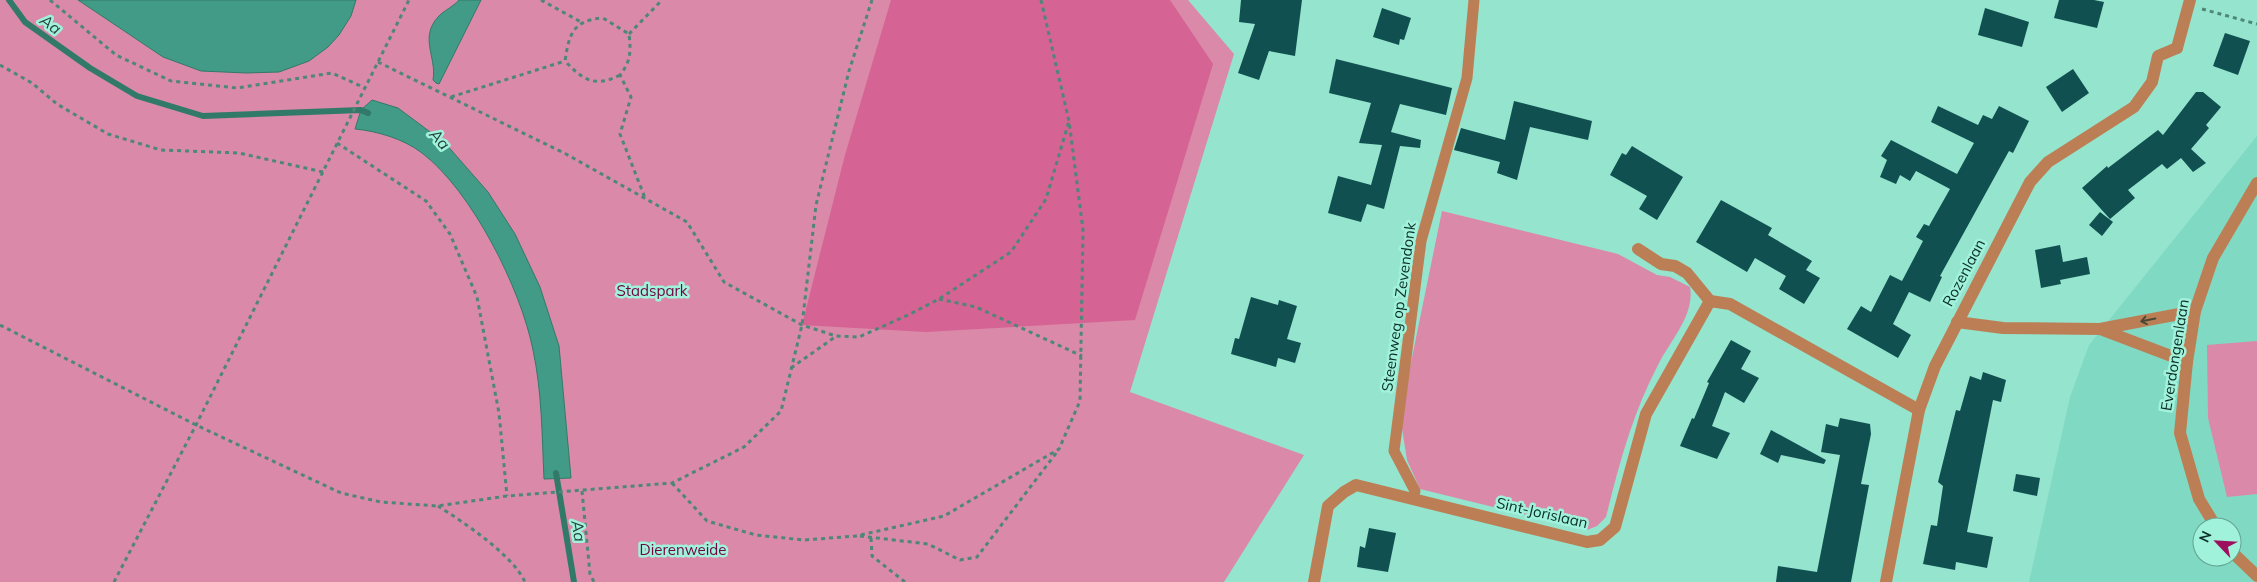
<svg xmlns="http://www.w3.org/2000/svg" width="2257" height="582" viewBox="0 0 2257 582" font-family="Mulish,sans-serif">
  <rect width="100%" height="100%" fill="#94e4ce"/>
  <path fill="#80d9c3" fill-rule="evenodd" d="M2257,136v446h-228l41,-185 19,-52zM2202,527h30v30h-30z"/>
  <g fill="#da89a8">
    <path d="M0,0h1188l46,54 -104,338 174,63 -80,127h-1224z"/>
    <path d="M1442,211l176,43 39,21 13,2 20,10c5,27 -19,53 -31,76 -26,49 -40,101 -53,154l-9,9 -10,4 -167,-41 -13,-29 -7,-44z"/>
    <path d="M2257,341v153l-30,3 -19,-79 -1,-73z"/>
  </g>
  <path fill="#d56394" d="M891,0h279l43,64 -78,256 -209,12 -124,-7 43,-170z"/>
  <g fill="#429b86" stroke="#317a69">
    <path d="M78,0h278l-5,16 -12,19 -11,12 -19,14 -30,11 -33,1 -45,-2 -38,-14z"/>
    <path d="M459,0h22l-42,84 -3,-1 -3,-3c4,-23 -14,-42 5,-63 5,-6 15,-10 21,-17z"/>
    <path d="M372,100l26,8 47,35 43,49 27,42 25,53 19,59 12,132 -27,1c-2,-44 -2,-87 -11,-129 -12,-61 -61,-159 -111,-197 -18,-14 -45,-22 -67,-24l6,-19z"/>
  </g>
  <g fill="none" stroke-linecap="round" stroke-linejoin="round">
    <g stroke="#317a69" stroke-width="6">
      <path d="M9,0l16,22 65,46 47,28 66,20 158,-6 7,3"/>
      <path d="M556,473l18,109"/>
    </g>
  </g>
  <g fill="#105050">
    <path d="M1241,0h61l-7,56 -26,-5 -10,29 -21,-7 17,-49 -16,-2z"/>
    <path d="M2059,0h35l10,2 -7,26 -43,-10z"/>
    <path d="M1382,8l29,10 -7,22 -4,-1 -1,6 -26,-8z"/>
    <path d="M1985,8l44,14 -7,25 -44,-12z"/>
    <path d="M2225,33l25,8 -12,34 -25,-9z"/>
    <path d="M1336,59l116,29 -6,27 -46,-11 -9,28 30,8 -1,8 -20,-2 -16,63 -17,-5 -6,18 -33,-9 10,-37 33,9 11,-40 -23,-2 12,-40 -42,-10z"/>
    <path d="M2073,69l16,24 -27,19 -16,-25z"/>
    <path d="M2196,92h7l18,15 -15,18 3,3 -18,21 15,14 -13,9 -12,-14 -14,11 -5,-5 -34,26 7,8 -25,21 -28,-31 25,-22 1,2 50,-38 5,5z"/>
    <path d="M1514,101l78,20 -4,19 -58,-13 -13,53 -20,-7 3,-11 -46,-12 7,-22 44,12z"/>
    <path d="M1938,106l40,19 5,-10 9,4 7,-13 30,15 -16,32 -4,-2 -69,125 2,1 -12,25 -21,-10 -16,32 18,11 -13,23 -51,-29 14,-23 10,6 19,-37 12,6 21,-40 -7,-4 8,-13 5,2 21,-37 -34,-18 -6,10 -10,-6 -4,9 -16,-7 7,-17 -6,-4 10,-16 66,34 17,-31 -43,-21z"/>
    <path d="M1632,146l51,31 -26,43 -18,-11 8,-13 -37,-21 12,-22 4,2z"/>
    <path d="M1721,200l51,28 -4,7 44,26 -6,9 14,8 -16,26 -25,-15 7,-13 -31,-18 -8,14 -51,-30z"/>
    <path d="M2100,212l13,10 -11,14 -13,-11z"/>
    <path d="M2060,245l3,17 24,-5 3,17 -30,6 1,4 -20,4 -6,-38z"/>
    <path d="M1251,297l27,8 1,-5 18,6 -10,33 14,4 -6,20 -17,-5 -2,9 -45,-13 4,-16 4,1z"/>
    <path d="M1731,340l20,11 -10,18 18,9 -15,25 -19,-11 -13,34 18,7 -13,26 -37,-13 12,-28 2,1 15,-36 -2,-1z"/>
    <path d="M1983,372l23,8 -5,22 -8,-2 -26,132 26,5 -6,31 -31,-6 -1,8 -32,-6 8,-39 6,1 6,-40 -5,-4 18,-72 4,1 10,-35 11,4z"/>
    <path d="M1840,418l30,6 1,10 -10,50 8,1 -18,97h-75l2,-16 39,6 23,-117 -19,-3 5,-28 12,3z"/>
    <path d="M1771,430l55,30 -2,4 -43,-9 -3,8 -18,-9z"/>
    <path d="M2016,474l24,4 -3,18 -24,-5z"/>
    <path d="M1369,528l27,5 -8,39 -31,-5 3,-21 5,2z"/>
  </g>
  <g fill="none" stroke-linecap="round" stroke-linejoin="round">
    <g stroke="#4e8778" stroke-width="3" stroke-dasharray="4 4" stroke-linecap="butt">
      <path d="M50,0l66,55 55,26 66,7 95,-15 33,15"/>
      <path d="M541,0l40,22"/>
      <path d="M2202,9l55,15"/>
      <path d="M629,34l33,-34"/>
      <path d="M378,62l188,92 121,68 37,60 78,43 34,11 23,1 49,-22 31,-16 72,-47 35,-53 23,-78"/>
      <path d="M0,65l32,18 25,21 51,30 53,16 78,3 84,19"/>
      <path d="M620,75c-25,13 -37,5 -55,-14 4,-27 8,-41 38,-43l26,16c2,17 2,27 -9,41l11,22 -11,37 25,64"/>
      <path d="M451,97l114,-36"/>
      <path d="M337,143l89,58 24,33 27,63 22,116 8,83"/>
      <path d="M939,299l37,8 106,49"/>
      <path d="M0,325l196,100 145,68 40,9 56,4 70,-10 165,-13 72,-36 37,-36 21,-86 14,-120 33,-134 23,-71"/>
      <path d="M791,368l44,-31"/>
      <path d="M672,483l35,38 49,14 48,5 52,-4 88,-20 115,-67 21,-48 3,-171 -14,-109 -28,-121"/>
      <path d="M582,491l8,83 4,8"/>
      <path d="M438,506c25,16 74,48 87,76"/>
      <path d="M860,536l68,8 32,16 17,-3 80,-105"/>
      <path d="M871,538l1,18 33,26"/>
      <path d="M114,582l82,-157 213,-425"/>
    </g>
    <path stroke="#bc7f55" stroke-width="11" d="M1413,499l2,-8 -21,-40 27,-210 46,-163 7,-78"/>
    <path stroke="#bc7f55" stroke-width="12" d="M2177,48l13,-48"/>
    <g stroke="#bc7f55" stroke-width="12">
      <path d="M1638,249l23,15 14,2 12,7 23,28"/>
      <path d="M1957,322l46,6 97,1 95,-18"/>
      <path d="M2100,329l87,33"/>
      <path d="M1314,582l14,-76 16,-14 12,-7 231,57 13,-2 15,-13 31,-113 64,-113 20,3 189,106"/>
      <path d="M1886,582l33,-172 16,-44 95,-184 18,-20 86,-55 18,-25 6,-26 19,-8"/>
    </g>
    <g stroke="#bc7f55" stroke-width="12">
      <path d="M2216,527l-17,-28 -19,-66 7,-71 8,-51 18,-53 44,-75"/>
      <path d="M2232,552l25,24"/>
    </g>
  </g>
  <defs><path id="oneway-shaft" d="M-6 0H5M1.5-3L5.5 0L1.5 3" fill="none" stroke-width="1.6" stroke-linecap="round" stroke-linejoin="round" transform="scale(1.25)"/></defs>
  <use stroke="#484935" href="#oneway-shaft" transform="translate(2148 320) rotate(169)"/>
  <g text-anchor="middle" stroke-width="5" stroke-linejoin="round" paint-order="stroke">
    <g font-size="15" fill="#092c24" stroke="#a1f2db">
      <text transform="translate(1964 273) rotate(-62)" y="5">Rozenlaan</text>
      <text transform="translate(1399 307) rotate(-82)" y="5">Steenweg op Zevendonk</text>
      <text transform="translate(2175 355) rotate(-81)" y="5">Everdongenlaan</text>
      <text transform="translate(1542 513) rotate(13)" y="5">Sint-Jorislaan</text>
    </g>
    <g font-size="15" fill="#720341" stroke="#a1f2db">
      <text x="652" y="296">Stadspark</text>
      <text x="683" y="555">Dierenweide</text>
    </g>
    <g font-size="16" font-style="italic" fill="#244038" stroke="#a1f2db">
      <text transform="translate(51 24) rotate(36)" y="6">Aa</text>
      <text transform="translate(440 139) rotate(48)" y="6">Aa</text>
      <text transform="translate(579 531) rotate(80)" y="6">Aa</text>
    </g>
  </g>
  <g transform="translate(2217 542) rotate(295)"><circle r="24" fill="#a1f2db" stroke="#64a392"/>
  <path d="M0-4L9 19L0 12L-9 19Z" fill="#9d0f5d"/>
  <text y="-8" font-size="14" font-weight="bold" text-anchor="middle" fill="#092c24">N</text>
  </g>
</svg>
